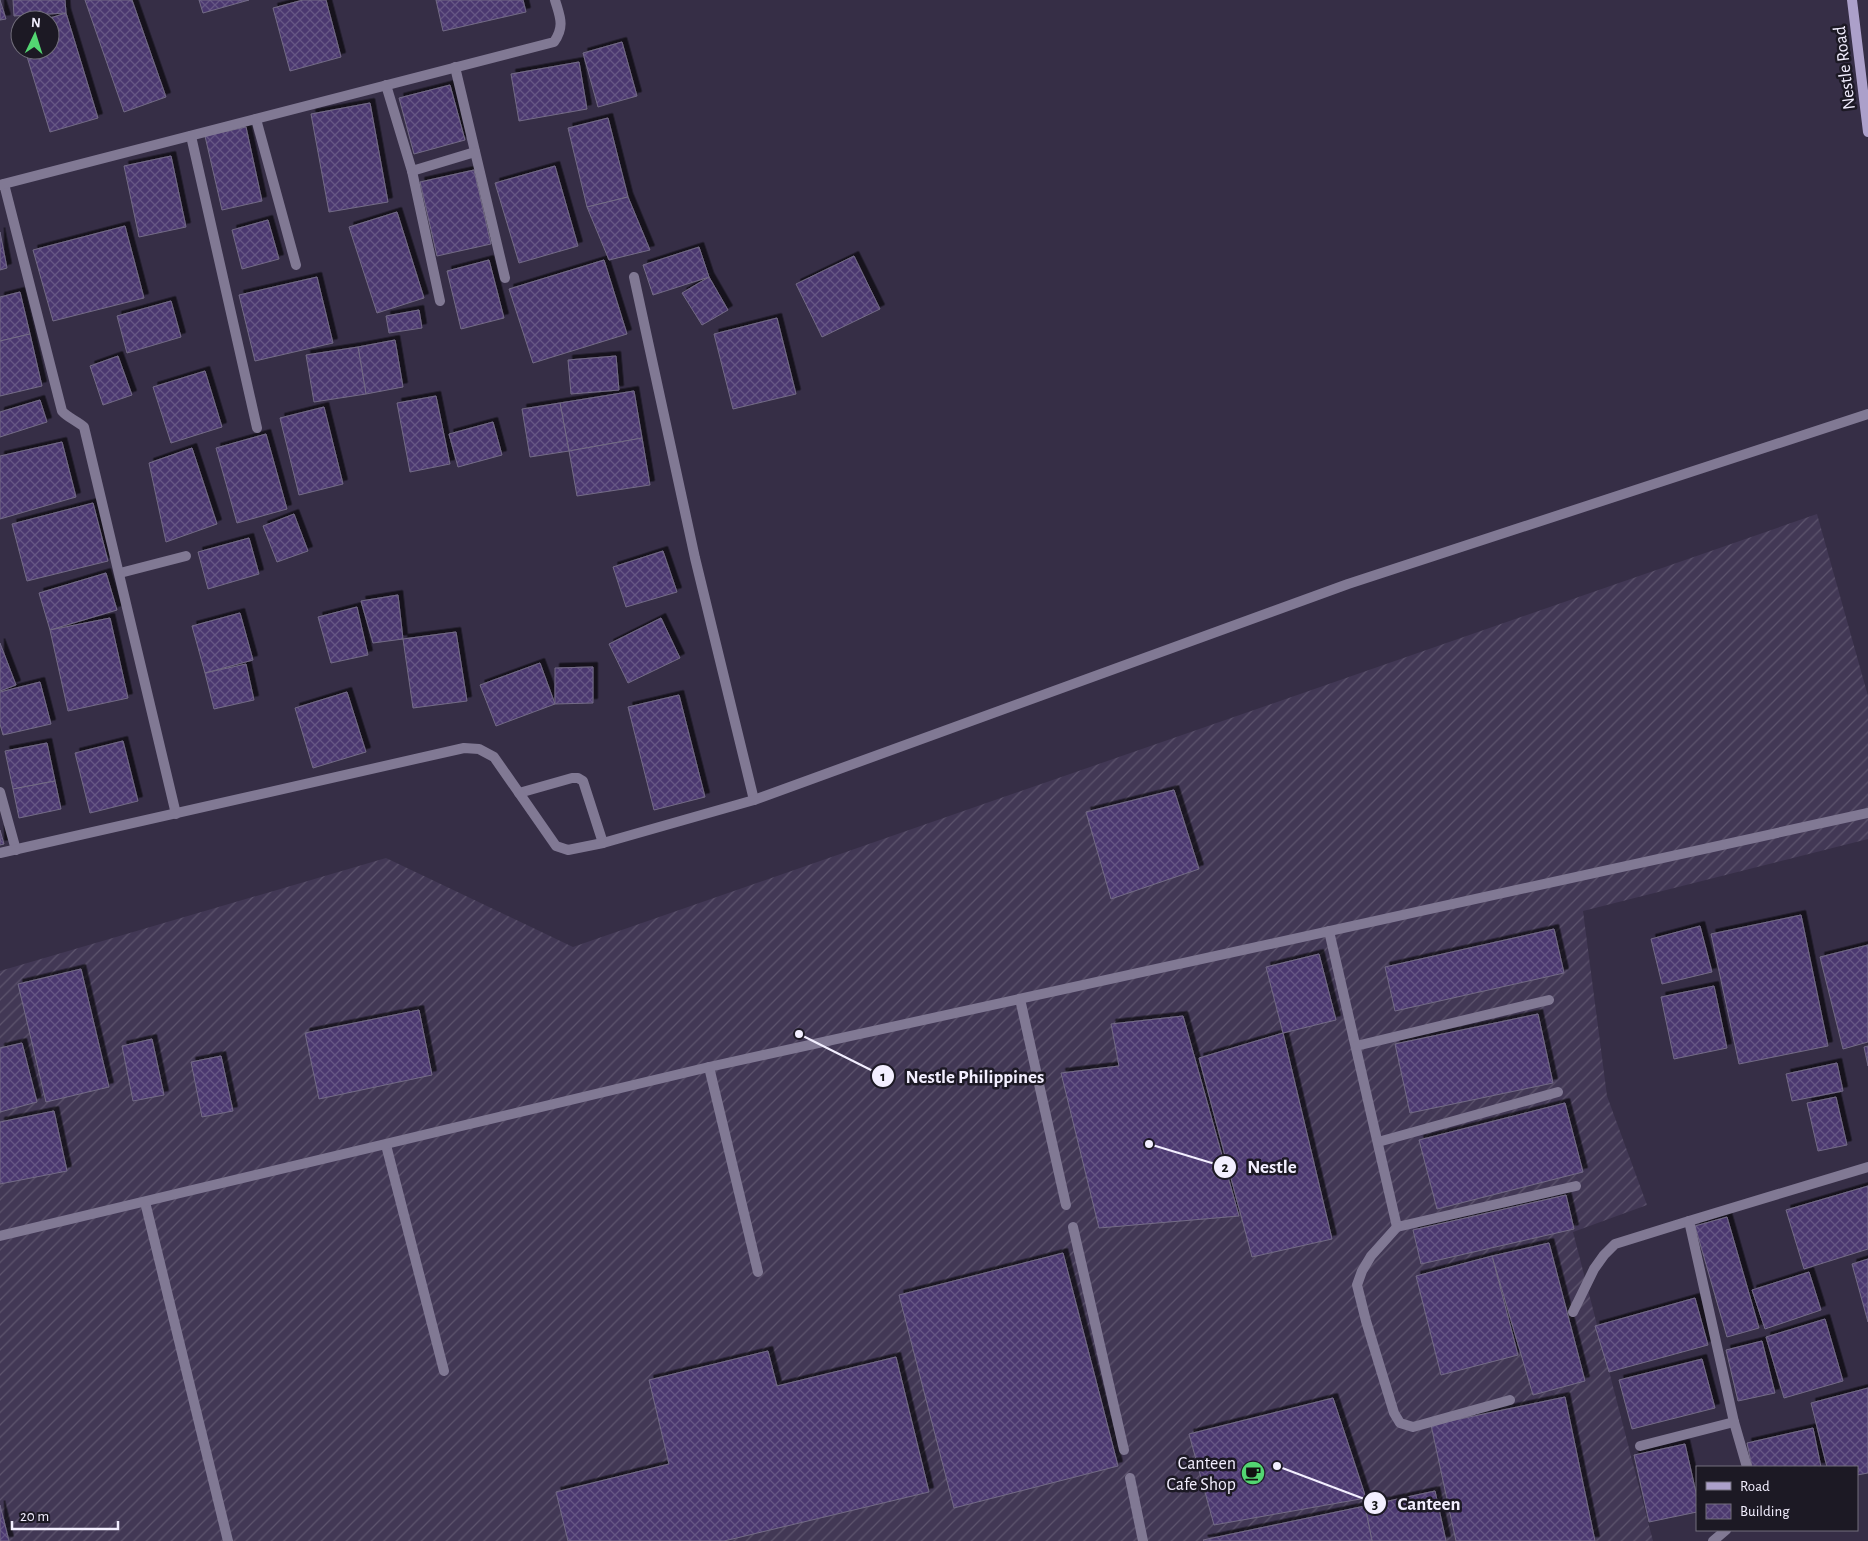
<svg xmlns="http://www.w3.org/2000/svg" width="1868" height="1541" viewBox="0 0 1868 1541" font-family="'Alegreya Sans',sans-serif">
  <defs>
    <pattern id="industrial-furrows" width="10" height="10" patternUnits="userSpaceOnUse" patternTransform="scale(1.25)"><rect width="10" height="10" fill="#423855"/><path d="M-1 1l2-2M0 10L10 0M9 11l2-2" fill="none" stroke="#5e556e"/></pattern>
    <pattern id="building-cross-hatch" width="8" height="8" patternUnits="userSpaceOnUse" patternTransform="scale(1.25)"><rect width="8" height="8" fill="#4c396f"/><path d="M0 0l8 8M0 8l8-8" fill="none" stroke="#665685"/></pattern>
    <filter id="shadow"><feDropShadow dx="4.5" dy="-4.5" stdDeviation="0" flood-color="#0009"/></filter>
  </defs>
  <rect width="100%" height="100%" fill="#362e46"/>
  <path fill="url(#industrial-furrows)" d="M1817,514l51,182v143l-285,72 24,185 40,109 -74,27 80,309h-1653v-570l386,-113 187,89z"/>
  <g fill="url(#building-cross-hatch)" stroke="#736b86" filter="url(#shadow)">
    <path d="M0,0l6,19 -6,1z"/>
    <path d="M13,0h52l1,13 -52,3z"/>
    <path d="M85,0h47l34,97 -42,15z"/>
    <path d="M199,0h50l-46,13z"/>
    <path d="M303,0h23l15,57 -51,14 -17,-63z"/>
    <path d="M436,0h87l3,12 -83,19z"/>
    <path d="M66,13l32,105 -48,14 -25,-82h25v-30h-6z"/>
    <path d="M622,42l15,54 -39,11 -15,-54z"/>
    <path d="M579,62l8,47 -68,12 -8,-47z"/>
    <path d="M450,85l15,55 -51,14 -15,-56z"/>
    <path d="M370,103l18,99 -59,10 -18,-98z"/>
    <path d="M608,118l20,79 -41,10 -19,-79z"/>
    <path d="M246,127l16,74 -40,9 -17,-74z"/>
    <path d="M171,156l15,71 -47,10 -15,-71z"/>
    <path d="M555,166l23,80 -59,17 -24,-80z"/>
    <path d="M474,170l17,74 -54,12 -17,-74z"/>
    <path d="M628,197l22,53 -41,10 -22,-53z"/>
    <path d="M397,212l27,86 -47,15 -28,-86z"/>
    <path d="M268,220l11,39 -37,10 -10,-39z"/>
    <path d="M125,226l19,72 -91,23 -20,-71z"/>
    <path d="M0,232l7,36 -7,2z"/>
    <path d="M699,247l10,30 -56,18 -10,-30z"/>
    <path d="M854,256l26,53 -58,28 -26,-53z"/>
    <path d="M489,260l15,58 -43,11 -14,-58z"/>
    <path d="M604,260l23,74 -94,29 -24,-74z"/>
    <path d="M317,277l16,66 -78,18 -16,-66z"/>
    <path d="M709,277l19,33 -26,15 -20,-32z"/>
    <path d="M20,292l10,42 -30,7v-44z"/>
    <path d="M171,301l10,36 -54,16 -10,-37z"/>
    <path d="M419,310l3,18 -33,5 -3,-17z"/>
    <path d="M777,318l19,76 -63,15 -19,-75z"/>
    <path d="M30,334l12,52 -42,10v-55z"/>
    <path d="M395,340l8,47 -37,7 -8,-47z"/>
    <path d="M358,347l8,47 -52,8 -8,-47z"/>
    <path d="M118,356l14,39 -29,10 -13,-39z"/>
    <path d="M616,356l3,34 -48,4 -3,-34z"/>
    <path d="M205,371l17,56 -51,16 -18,-56z"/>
    <path d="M634,391l8,47 -73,13 -9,-48z"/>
    <path d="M436,396l14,68 -40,8 -13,-69z"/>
    <path d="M40,400l7,22 -47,15v-25z"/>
    <path d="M560,403l9,48 -39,6 -8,-48z"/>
    <path d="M324,407l19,77 -44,11 -19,-77z"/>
    <path d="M493,422l9,33 -44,12 -9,-33z"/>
    <path d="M266,434l21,75 -50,14 -21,-75z"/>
    <path d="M642,438l8,47 -73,11 -8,-45z"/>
    <path d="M62,442l14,55 -76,22v-63z"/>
    <path d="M192,448l25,76 -51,18 -17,-79z"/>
    <path d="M93,503l15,58 -81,20 -15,-57z"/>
    <path d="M294,514l14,37 -31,11 -14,-36z"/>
    <path d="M249,538l10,36 -51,15 -10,-37z"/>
    <path d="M663,551l14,41 -51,15 -13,-40z"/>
    <path d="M106,573l11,37 -67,20 -11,-37z"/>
    <path d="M398,595l5,44 -30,4 -12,-42z"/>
    <path d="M357,607l11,48 -37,8 -13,-46z"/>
    <path d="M240,613l13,47 -48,13 -13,-47z"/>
    <path d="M110,618l18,80 -60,13 -18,-81z"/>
    <path d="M661,618l19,40 -52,25 -19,-39z"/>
    <path d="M456,632l11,69 -54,7 -10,-69z"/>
    <path d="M0,643l16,42 -16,6z"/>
    <path d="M540,663l15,41 -59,22 -16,-41z"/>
    <path d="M246,664l8,36 -40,9 -9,-36z"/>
    <path d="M593,667v36l-38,1v-36z"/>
    <path d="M40,682l11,42 -48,11 -3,-11v-32z"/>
    <path d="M347,692l19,60 -53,16 -18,-60z"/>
    <path d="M679,695l26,102 -51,13 -26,-103z"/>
    <path d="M123,741l15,60 -48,12 -15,-60z"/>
    <path d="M47,743l8,38 -42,8 -8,-38z"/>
    <path d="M55,781l6,28 -42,9 -6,-29z"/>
    <path d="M1174,790l25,79 -88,30 -25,-87z"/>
    <path d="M0,830l4,14 -4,1z"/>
    <path d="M1801,915l27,131 -89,18 -28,-130z"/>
    <path d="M1700,926l12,46 -50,12 -11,-45z"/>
    <path d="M1554,929l10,44 -169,38 -10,-44z"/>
    <path d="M1868,945v97l-25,7 -23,-92z"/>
    <path d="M1319,954l17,66 -53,13 -17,-66z"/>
    <path d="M81,969l28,118 -63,15 -28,-118z"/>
    <path d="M1714,986l13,62 -53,11 -13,-62z"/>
    <path d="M419,1010l13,65 -113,24 -14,-66z"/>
    <path d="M1538,1014l15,69 -143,30 -15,-69z"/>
    <path d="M1183,1016l56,200 -140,12 -38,-155 58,-7 -8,-42z"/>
    <path d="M1283,1033l49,206 -80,18 -53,-199z"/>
    <path d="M152,1039l12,56 -31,6 -11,-55z"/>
    <path d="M22,1043l15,59 -37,10v-64z"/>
    <path d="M1868,1046v20l-4,-19z"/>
    <path d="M221,1056l12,55 -31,6 -11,-55z"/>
    <path d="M1837,1063l6,28 -51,10 -6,-27z"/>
    <path d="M1836,1097l11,48 -29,6 -11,-48z"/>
    <path d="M1565,1103l18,69 -146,37 -18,-69z"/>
    <path d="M54,1111l13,60 -67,13v-62z"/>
    <path d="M1868,1186v63l-64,20 -18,-59z"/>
    <path d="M1566,1195l8,34 -153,35 -8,-34z"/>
    <path d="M1727,1217l32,111 -32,9 -32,-111z"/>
    <path d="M1549,1243l36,138 -52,14 -41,-139z"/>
    <path d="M1063,1253l55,213 -164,42 -55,-213z"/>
    <path d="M1492,1256l26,99 -77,20 -25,-99z"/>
    <path d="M1868,1259v63l-16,-58z"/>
    <path d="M1809,1272l12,38 -56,19 -13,-39z"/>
    <path d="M1695,1298l13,47 -99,27 -14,-46z"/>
    <path d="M1825,1319l18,62 -59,17 -18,-61z"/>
    <path d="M1762,1341l13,52 -37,8 -12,-51z"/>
    <path d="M768,1351l9,35 119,-29 33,135 -205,49h-156l-12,-49 113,-28 -20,-84z"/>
    <path d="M1702,1359l13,49 -83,21 -13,-49z"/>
    <path d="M1868,1388v85l-11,2v-8h-30l-16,-64z"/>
    <path d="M1565,1397l30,144h-139l-25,-116z"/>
    <path d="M1333,1398l33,100 -152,27 -25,-91z"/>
    <path d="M1813,1428l8,39h-69l-5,-24z"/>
    <path d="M1685,1444l12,53v15l-48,10 -15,-67z"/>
    <path d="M1435,1491l11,50h-74l-7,-35z"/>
    <path d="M0,1505l9,36h-9z"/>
    <path d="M1365,1506l7,35h-168l-1,-1z"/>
  </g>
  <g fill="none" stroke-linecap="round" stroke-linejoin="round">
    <g stroke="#817994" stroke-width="10">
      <path d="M256,119l40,146"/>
      <path d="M120,573l66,-17"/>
      <path d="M1329,931l68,296 179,-41"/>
      <path d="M1020,999l46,206"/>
      <path d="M1356,1046l193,-46"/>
      <path d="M709,1067l49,205"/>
      <path d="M1378,1142l180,-50"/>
      <path d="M386,1145l58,226"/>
      <path d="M145,1202l83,339"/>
      <path d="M1073,1227l51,223"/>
      <path d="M1397,1227l-26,29 -9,15 -5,14 9,36 28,92 6,10 13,4 97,-27"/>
      <path d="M0,1236l709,-169 1159,-254"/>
      <path d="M1573,1312l21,-43 10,-14 11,-11 74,-23"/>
      <path d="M1640,1446l94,-24"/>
      <path d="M1130,1478l13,63"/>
    </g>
    <g stroke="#817994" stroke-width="10">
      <path d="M455,67l50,211"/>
      <path d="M386,85l26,86 63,-19"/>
      <path d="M191,136l66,292"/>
      <path d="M412,171l28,130"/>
      <path d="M4,184l58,227c6,7 14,9 22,16l92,387"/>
      <path d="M0,185l554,-143c11,-16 6,-25 1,-42"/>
      <path d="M634,277l61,281 59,242"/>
      <path d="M0,792l16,58"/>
      <path d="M519,793l53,-15h6l5,3 20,62"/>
      <path d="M0,853l464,-105 15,1 15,8 62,89 12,4 35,-7 151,-43 594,-216 520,-170"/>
      <path d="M1747,1467l-13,-45 -45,-201 179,-54"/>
      <path d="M1713,1541l13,-11"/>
    </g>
    <path stroke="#aca0ca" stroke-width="10" d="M1852,0l16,132"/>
  </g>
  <defs>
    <g id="cafe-disc" transform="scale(1.25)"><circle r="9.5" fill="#53d672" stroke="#1c1924"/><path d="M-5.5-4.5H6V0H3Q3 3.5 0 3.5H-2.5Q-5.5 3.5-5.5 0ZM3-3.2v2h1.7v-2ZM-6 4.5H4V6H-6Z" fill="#111"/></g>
  </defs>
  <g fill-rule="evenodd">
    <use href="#cafe-disc" x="1253" y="1473"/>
  </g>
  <g text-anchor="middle" stroke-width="5" stroke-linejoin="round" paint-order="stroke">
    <g font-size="18" fill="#f3efff" stroke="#1c1924">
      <text transform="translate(1844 68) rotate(-97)" y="6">Nestle Road</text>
    </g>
    <g font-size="18" fill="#f3efff" stroke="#1c1924" text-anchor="end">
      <text x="1236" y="1469">Canteen<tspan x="1236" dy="21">Cafe Shop</tspan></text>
    </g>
  </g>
  <path fill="none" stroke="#f3efff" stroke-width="2" d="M799 1034L883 1076M1149 1144L1225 1167M1277 1466L1375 1503"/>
  <g fill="#f3efff" stroke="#1c1924" stroke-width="2">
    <circle cx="799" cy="1034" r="5"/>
    <circle cx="1149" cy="1144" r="5"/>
    <circle cx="1277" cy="1466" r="5"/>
    <circle cx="883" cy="1076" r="12"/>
    <circle cx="1225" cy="1167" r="12"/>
    <circle cx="1375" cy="1503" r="12"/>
  </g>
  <g font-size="15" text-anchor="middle" font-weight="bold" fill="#111">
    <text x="883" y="1081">1</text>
    <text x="1225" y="1172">2</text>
    <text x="1375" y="1509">3</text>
  </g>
  <g font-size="19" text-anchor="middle" font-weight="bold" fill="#f3efff" stroke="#1c1924" stroke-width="5" stroke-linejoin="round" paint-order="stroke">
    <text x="975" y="1083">Nestle Philippines</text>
    <text x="1272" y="1173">Nestle</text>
    <text x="1429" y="1510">Canteen</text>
  </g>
  <rect x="1696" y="1466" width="162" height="65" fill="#1c1924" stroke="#726f7c"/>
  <rect x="1706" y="1482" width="25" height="8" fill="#aca0ca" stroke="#726f7c"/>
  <text x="1740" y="1491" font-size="15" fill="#f3efff">Road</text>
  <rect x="1706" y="1504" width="25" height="15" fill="url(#building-cross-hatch)" stroke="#726f7c"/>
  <text x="1740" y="1516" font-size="15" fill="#f3efff">Building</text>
  <g transform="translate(35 35) rotate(4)"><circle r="24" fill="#1c1924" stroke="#726f7c"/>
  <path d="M0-4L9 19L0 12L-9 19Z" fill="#53d672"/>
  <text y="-8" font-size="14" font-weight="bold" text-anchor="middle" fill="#f3efff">N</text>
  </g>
  <path d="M12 1521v8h106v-8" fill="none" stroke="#f3efff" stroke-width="2.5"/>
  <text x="20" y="1521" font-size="15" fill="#f3efff" stroke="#1c1924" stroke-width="4" paint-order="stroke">20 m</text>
</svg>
